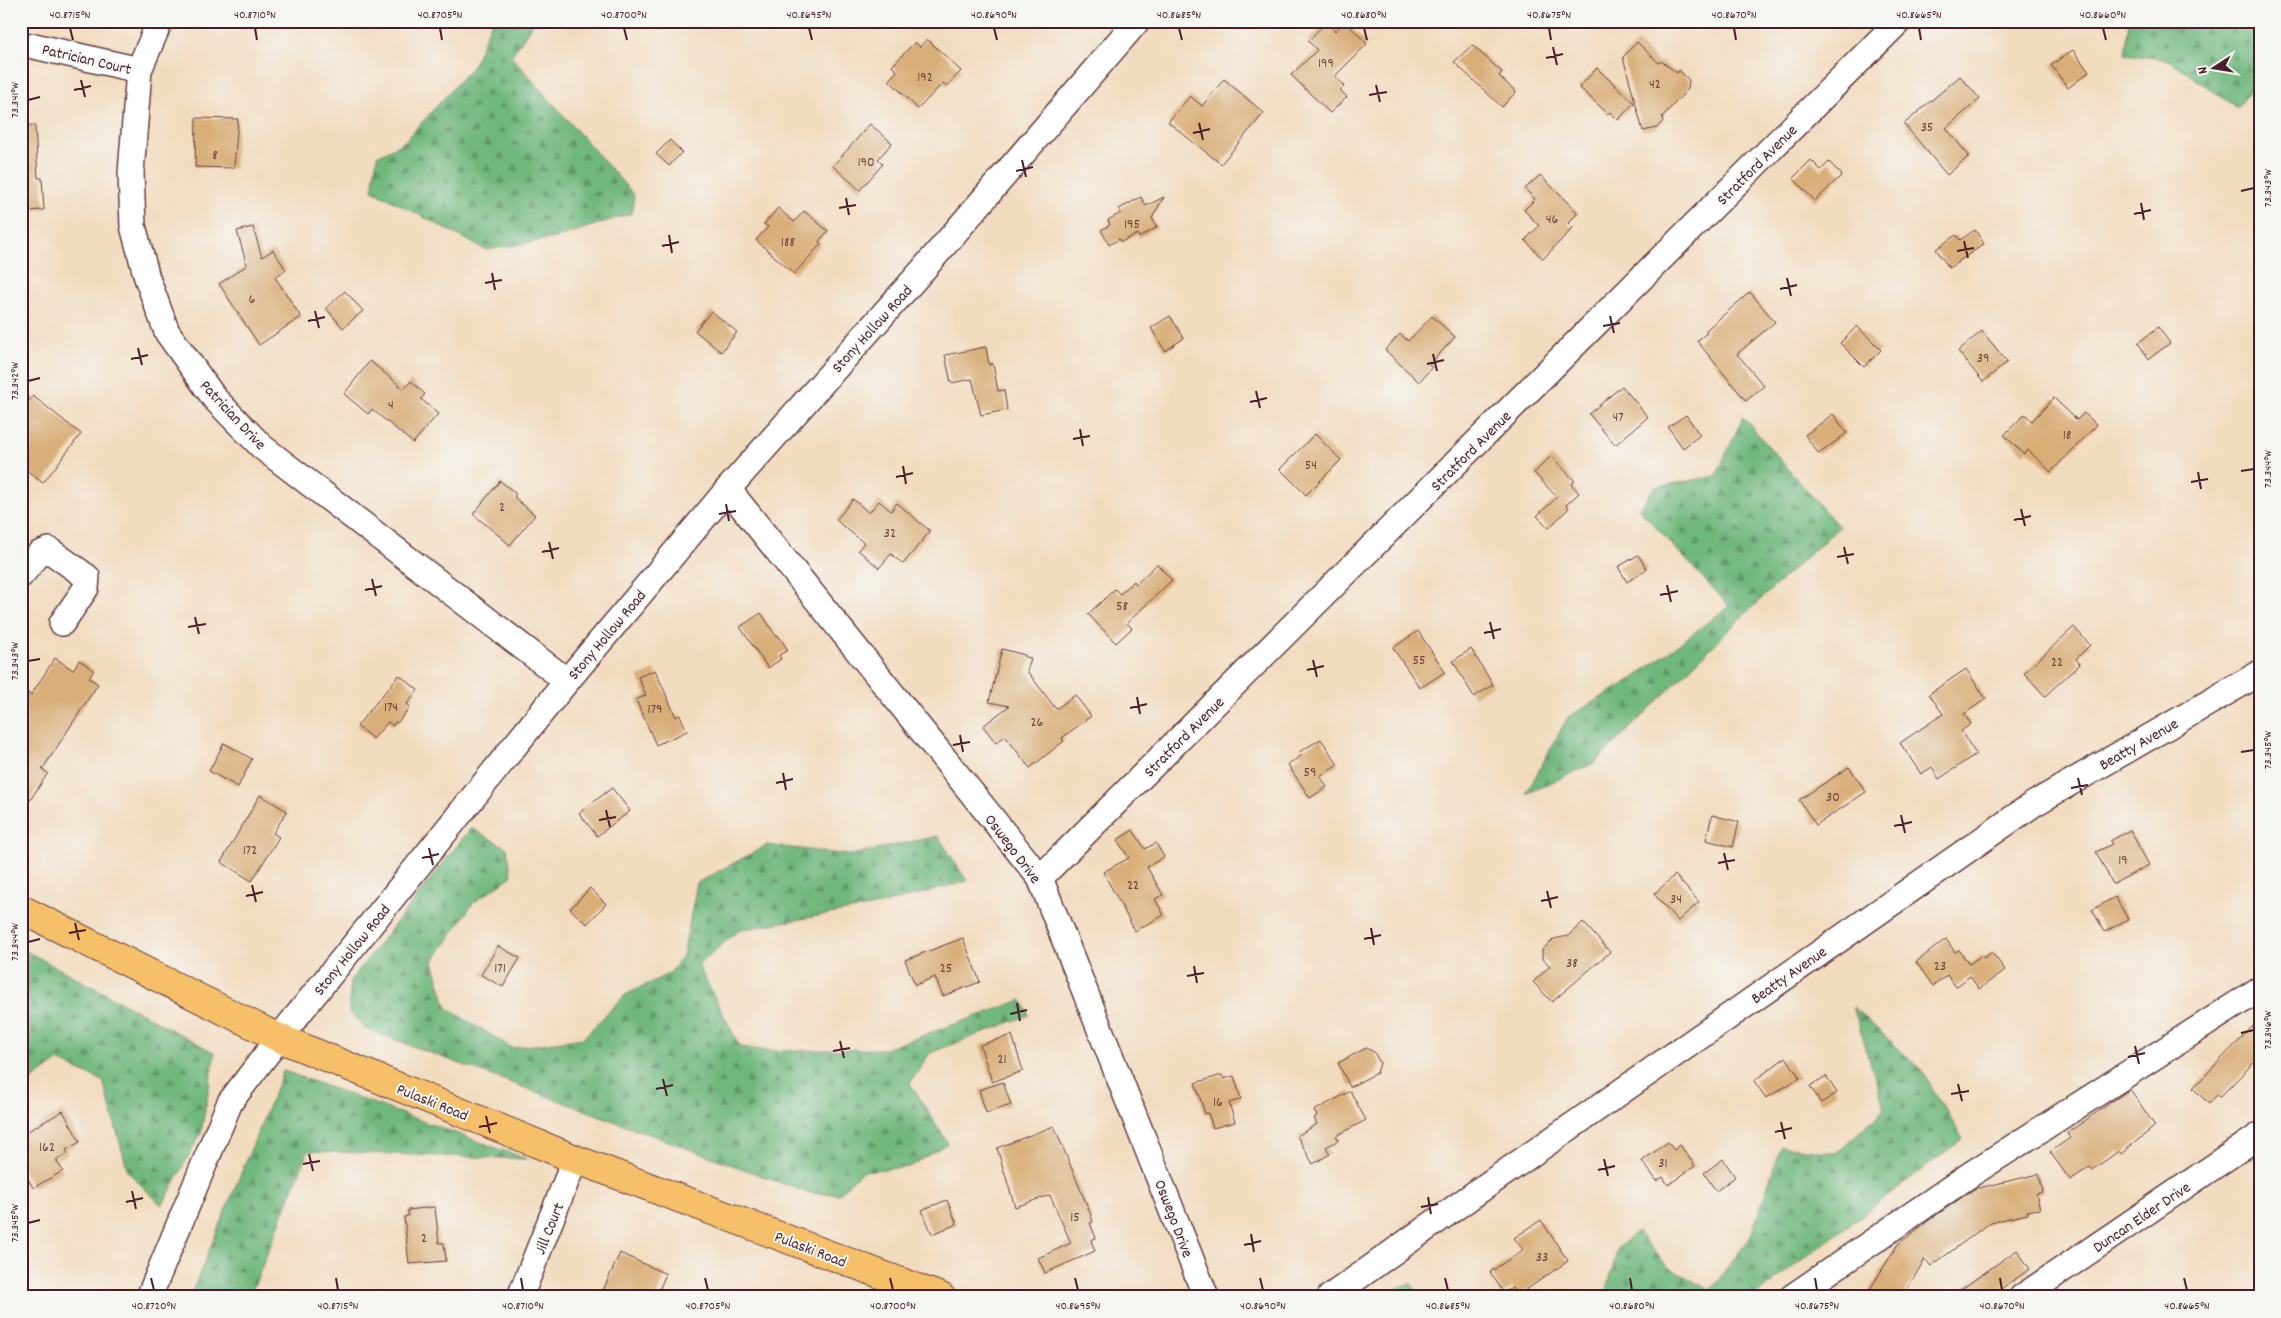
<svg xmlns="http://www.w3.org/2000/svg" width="2281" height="1318" viewBox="0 0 2281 1318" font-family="Dekko,sans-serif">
  <defs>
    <pattern id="forest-firs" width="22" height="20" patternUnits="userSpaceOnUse" patternTransform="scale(1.25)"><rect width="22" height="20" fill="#70b77d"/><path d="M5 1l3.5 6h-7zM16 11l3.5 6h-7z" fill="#5e9467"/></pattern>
  </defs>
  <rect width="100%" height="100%" fill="#f6f6f2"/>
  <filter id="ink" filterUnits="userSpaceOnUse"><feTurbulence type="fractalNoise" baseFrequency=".02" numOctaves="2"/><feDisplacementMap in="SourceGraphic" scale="10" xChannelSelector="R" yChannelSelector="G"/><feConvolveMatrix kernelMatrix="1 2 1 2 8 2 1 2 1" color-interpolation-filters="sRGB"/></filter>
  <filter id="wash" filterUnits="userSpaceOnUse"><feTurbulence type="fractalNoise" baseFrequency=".0096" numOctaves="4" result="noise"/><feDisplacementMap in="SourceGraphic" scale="20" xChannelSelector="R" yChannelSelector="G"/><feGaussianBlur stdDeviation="1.12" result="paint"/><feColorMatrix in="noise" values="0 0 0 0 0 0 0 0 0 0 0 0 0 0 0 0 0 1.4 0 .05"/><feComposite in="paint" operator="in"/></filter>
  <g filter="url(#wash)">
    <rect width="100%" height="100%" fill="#f2dcbf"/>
    <g fill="url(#forest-firs)" stroke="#5d6b54">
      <path d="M492,21h43l-24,35 123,139 -2,18 -77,25 -69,12 -114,-60 5,-34 27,-14 69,-76z"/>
      <path d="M2129,21h131v59l-23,28 -68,-48 -44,-6z"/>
      <path d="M1743,417l96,110 -91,84 -152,151 -70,32 42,-77 66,-39 95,-72 -90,-97 16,-22 61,-11z"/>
      <path d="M471,828l36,20 5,28 -39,27 -40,59 14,46 65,40 71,-10 42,-43 45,-22 13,-17 14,-73 70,-38 83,10 88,-19 29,45 -87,24 -141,25 -41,35 42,82 30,4 115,-2 137,-49 7,15 -99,38 -20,30 38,60 -39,24 -47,4 -23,23 -31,-1 -442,-164 -17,-18 1,-30z"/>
      <path d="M21,948l194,105 -14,80 -39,73 -34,-34 -25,-91 -45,-20 -37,27z"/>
      <path d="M1853,1007l68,62 42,70 -210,158h-148l13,-49 19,-17 31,36 42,23 40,-52 31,-92 55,7 49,-44z"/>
      <path d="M283,1071h1l243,88 -219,-8 -58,146h-60z"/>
      <path d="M1411,1283l7,14h-44z"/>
    </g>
    <g id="blocks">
      <g fill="#d9af79">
        <path d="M1345,21l22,23 -32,32 9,10 -4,4 7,7 -17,16 -39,-38 26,-25 -9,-9 18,-19 9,9z"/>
        <path d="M927,39l34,32 -14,15 -4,-3 -25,26 -29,-29 8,-9 -5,-5 23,-24 5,5z"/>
        <path d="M1637,42l22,21 2,-2 16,12 2,-3 10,10 -1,9 -26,28 1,4 -6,7 -14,3 -20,-74z"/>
        <path d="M1472,45l30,27 -3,4 17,16 -14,15 -48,-45z"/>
        <path d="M2073,50l16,22 -21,16 -17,-23z"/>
        <path d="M1597,68l37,35 -16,17 -8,-8 -2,2 -29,-27z"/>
        <path d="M1960,76l20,23 -34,29 23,28 -22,19 -43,-51z"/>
        <path d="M1224,79l40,34 -43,51 -53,-42 22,-26 12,10z"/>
        <path d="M196,118l42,1 -4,49 -39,-1z"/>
        <path d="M870,124l22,19 -14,16 5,5 -23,26 -27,-24z"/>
        <path d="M35,125l3,53h4l2,32 -23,1v-85z"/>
        <path d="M670,140l12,12 -13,14 -13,-12z"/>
        <path d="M1811,160l10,10 8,-8 13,13 -27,26 -22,-23z"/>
        <path d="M1540,175l38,38 -10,10 5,5 -30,31 -18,-19 14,-14 -15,-16 11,-11 -10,-10z"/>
        <path d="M1141,197l5,9 18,-9 -12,21 5,9 -18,11 -1,-4 -17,8 -2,-3 -10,6 -8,-15 9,-5 -2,-5 13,-7 -2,-4z"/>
        <path d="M778,208l16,14 10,-11 24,20 -9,10 2,3 -27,30 -38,-34 12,-13 -4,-3z"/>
        <path d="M253,227l9,30 11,-7 13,20 -11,7 26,40 -42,28 -40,-61 28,-19 -10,-34z"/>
        <path d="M1975,230l9,14 -35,24 -13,-19 20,-14 4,5z"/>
        <path d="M345,291l18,20 -20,17 -17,-20z"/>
        <path d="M1750,292l25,30 -38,32 27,32 -18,15 -49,-60 10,-8 -2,-2z"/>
        <path d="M711,311l26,21 -16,20 -26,-21z"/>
        <path d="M1170,316l14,22 -19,13 -14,-23z"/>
        <path d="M1432,316l23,21 -26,28 3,2 -13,15 -34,-32 15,-16 8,7z"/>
        <path d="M1857,326l24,24 -17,17 -24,-24z"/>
        <path d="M2158,327l12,16 -21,16 -11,-16z"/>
        <path d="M1982,331l25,31 -24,20 -25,-31z"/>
        <path d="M986,347l3,18 4,-1 5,27 6,-1 3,20 -26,5 -9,-36 -21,4 -6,-28z"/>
        <path d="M370,361l34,28 7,-8 14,13 -4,5 17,15 -25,29 -41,-34 -4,5 -24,-20z"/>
        <path d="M1622,386l26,31 -33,28 -26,-31z"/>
        <path d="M33,396l48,38 -38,49 -22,-17v-56z"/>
        <path d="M2054,398l23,22 7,-7 13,12 -46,47 -23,-22 -4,4 -20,-19 21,-21 7,7z"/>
        <path d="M1833,414l14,19 -28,21 -14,-19z"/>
        <path d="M1686,415l14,20 -17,13 -15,-21z"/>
        <path d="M1315,434l26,26 -35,35 -26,-26z"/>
        <path d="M1551,456l24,25 -4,3 8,9 -13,12 3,3 -20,20 -12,-12 20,-19 -23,-24z"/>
        <path d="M500,481l15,12v5l20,17 -25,30 -37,-31z"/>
        <path d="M853,499l16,14 10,-12 12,10 6,-8 33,28 -27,33 -12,-10 -12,14 -21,-18 6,-7 -28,-23z"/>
        <path d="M1638,555l9,14 -20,13 -9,-15z"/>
        <path d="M1157,564l15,16 -45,43 5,5 -16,15 -28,-29 27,-25 5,5 14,-13 2,3z"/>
        <path d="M761,613l15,23 2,-1 10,15 -9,5 2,4 -13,9 -28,-41z"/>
        <path d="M2074,627l16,18 -14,14 4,5 -35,32 -21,-23z"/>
        <path d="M1418,631l27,41 -25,16 -27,-40z"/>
        <path d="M1002,649l23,6v2l6,1 -4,13 29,38 19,-14 16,21 -29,22 2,3 -34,27 -25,-32 -9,7 -13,-17 26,-20 -20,-4z"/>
        <path d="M1471,649l22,36 -19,12 -21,-36z"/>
        <path d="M55,658l18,12 6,-10 15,10 -5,8 9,6 -56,86 6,3 -27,41v-125l10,6z"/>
        <path d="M1966,669l20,30 -22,15 7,10 -10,7 15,23 -37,25 -7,-12 -11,7 -21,-31 43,-29 -14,-20z"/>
        <path d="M655,670l21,47 4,-2 7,16 -31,14 -20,-45 10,-5 -8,-18z"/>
        <path d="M399,675l19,15 -11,14 3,3 -13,16 -2,-1 -2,4 -5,-4 -15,17 -16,-13z"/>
        <path d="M1321,739l17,26 -18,11 7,11 -17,11 -22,-33 14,-10 -3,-3z"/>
        <path d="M224,743l28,16 -14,28 -29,-16z"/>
        <path d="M1849,767l17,25 -50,33 -17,-25z"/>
        <path d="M612,788l18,23 -33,25 -18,-23z"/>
        <path d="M260,795l27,16 -14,22 6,4 -27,44 -31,-19z"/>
        <path d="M1712,815l27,7 -6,25 -27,-7z"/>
        <path d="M1133,830l12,19 11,-6 8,14 -17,10 16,28 -8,4 9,16 -29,16 -32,-59 26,-14 -12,-18z"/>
        <path d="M2130,830l19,35 -36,19 -17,-32 16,-8 -2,-3z"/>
        <path d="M1675,875l24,27 -21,19 -24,-27z"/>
        <path d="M590,888l16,16 -19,20 -17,-15z"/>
        <path d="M2115,897l13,22 -23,13 -13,-22z"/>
        <path d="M1583,922l27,30 -58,50 -19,-20 17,-16 -8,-8v-8l12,-11 14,-3z"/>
        <path d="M963,938l17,44 -37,14 -8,-19 -20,8 -10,-25z"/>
        <path d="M1946,939l9,13 4,-2 10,14 13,-9 2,3 8,-6 13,18 -26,19 -9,-13 -14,11 -9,-12 -14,11 -17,-24z"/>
        <path d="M498,946l22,12 -17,29 -22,-12z"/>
        <path d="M2260,1019v37l-40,41 -3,-2 -8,9 -16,-16z"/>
        <path d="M1012,1035l11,36 -31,11 -12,-37z"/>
        <path d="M1366,1048l8,4 6,11 -3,10 -27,14 -12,-24z"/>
        <path d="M1786,1057l14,21 -34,20 -12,-17z"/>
        <path d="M1222,1075l2,4 10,-3 7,23 -12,4 6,19 -22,6 -5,-15 -3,1 -10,-31z"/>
        <path d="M1826,1076l11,17 -16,10 -11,-17z"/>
        <path d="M1003,1082l8,23 -25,8 -7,-23z"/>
        <path d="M2130,1089l25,37 -34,28 -2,-3 -27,19 -2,-3 -20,13 -20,-28 20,-14 -3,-5z"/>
        <path d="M1350,1091l16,29 -30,16 3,4 -13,7 4,7 -17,10 -16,-28 20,-12 -3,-6 3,-2 -3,-5z"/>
        <path d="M63,1111l17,31 -14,8 2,4 -12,6 7,11 -30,17 -12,-22v-31z"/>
        <path d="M1054,1126l35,84 4,12 -3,1 6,15 -5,2 4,11 -50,22 -7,-15 33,-15 -21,-48 -35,12 -18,-59z"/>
        <path d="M1668,1142l6,8 6,-5 15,21 -27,19 -5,-8 -6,4 -15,-20z"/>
        <path d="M1723,1159l12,18 -19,14 -12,-18z"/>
        <path d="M2039,1174l4,18 -7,2 4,15 -13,2 1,3 -37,8 -60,44 -6,-7 -23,38h-37l33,-53 34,-26 42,-29z"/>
        <path d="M947,1200l10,24 -25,10 -10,-24z"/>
        <path d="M435,1207l4,36h5l2,18 -37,3 -5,-47 4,-1v-6z"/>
        <path d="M1541,1220l27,41 -51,35 -5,-8 -8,5 -14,-21 33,-22 -9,-12z"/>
        <path d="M2017,1250l13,19 -41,28h-39z"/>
        <path d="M620,1253l46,21 -10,23h-56z"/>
      </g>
    </g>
  </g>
  <g filter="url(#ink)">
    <use href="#blocks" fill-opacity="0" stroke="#633b41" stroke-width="1"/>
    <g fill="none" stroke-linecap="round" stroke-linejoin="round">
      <g stroke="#633b41" stroke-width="28">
        <g id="minor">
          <path d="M160,21l-21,49 -8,103 2,53 14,52 20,54 48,67 47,48 305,234"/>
          <path d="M34,46l105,24"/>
          <path d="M728,489l312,389 166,419"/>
          <path d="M21,575l18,-21 10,-4 38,27 -1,11 -24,35"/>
          <path d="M1040,878l859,-857"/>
          <path d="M149,1297l81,-195 49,-64 288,-357 161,-192 193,-217 216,-251"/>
          <path d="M520,1297l55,-138"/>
          <path d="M1330,1297l150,-107 552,-385 228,-132"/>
          <path d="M1792,1297l179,-123 289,-185"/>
          <path d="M2022,1297l238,-162"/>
        </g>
      </g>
      <g stroke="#633b41" stroke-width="30">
        <path id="major" d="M21,909l258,129 296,121 366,138"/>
      </g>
      <use href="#minor" stroke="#fff" stroke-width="25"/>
      <use href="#major" stroke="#f6c06b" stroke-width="28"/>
    </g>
  </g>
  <path fill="none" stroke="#4a1f2b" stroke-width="2" d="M70,28l3,12M255,28l2,12M440,28l2,12M624,28l3,12M809,28l3,12M994,28l3,12M1179,28l3,12M1364,28l3,12M1549,28l2,12M1734,28l2,12M1919,28l2,12M2103,28l3,12M1553,47l4,18M1546,58l17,-4M81,80l4,17M1376,85l4,17M74,90l17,-4M1369,95l18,-3M28,100l12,-3M1199,123l4,17M1193,133l17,-4M1022,160l4,17M1016,171l17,-4M2241,191l13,-3M846,198l3,17M2141,203l3,17M839,208l17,-3M2134,214l17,-4M669,235l3,18M1964,241l4,17M662,246l17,-4M1957,251l17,-3M492,273l3,17M1787,278l4,18M485,283l17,-3M1780,289l17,-4M315,311l4,17M1610,316l4,17M308,321l17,-4M1603,326l17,-3M138,348l4,17M1433,354l4,17M131,359l17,-4M1427,364l17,-4M28,381l12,-3M1256,391l4,17M1250,402l17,-4M1080,429l3,17M1073,439l17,-3M903,466l3,18M2241,471l13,-2M2198,472l3,17M896,477l17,-4M2191,482l17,-3M726,504l3,17M2021,509l4,17M719,514l17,-3M2014,520l17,-4M549,542l4,17M1844,547l4,17M542,552l17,-4M1837,557l17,-3M372,579l4,17M1667,585l4,17M365,590l17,-4M1660,595l18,-4M195,617l4,17M1490,622l4,17M188,627l18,-3M1484,633l17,-4M1313,660l4,17M28,661l12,-2M1307,670l17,-4M1137,697l3,17M1130,708l17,-4M960,735l3,17M953,745l17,-3M2241,752l13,-2M783,773l3,17M2078,778l4,17M776,783l17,-4M2071,788l17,-3M606,810l4,17M1901,815l4,18M599,820l17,-3M1894,826l18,-4M429,848l4,17M1724,853l4,17M422,858l17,-4M1718,863l17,-3M252,885l4,17M1547,891l4,17M246,896l17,-4M1541,901l17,-4M75,923l4,17M1371,928l3,17M69,933l17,-3M1364,939l17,-4M28,942l12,-3M1194,966l3,17M1187,976l17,-3M1017,1003l3,18M1010,1014l17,-4M2241,1033l13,-3M840,1041l4,17M2135,1046l4,18M833,1051l17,-3M2128,1057l17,-4M663,1079l4,17M1958,1084l4,17M656,1089l17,-4M1951,1094l18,-3M486,1116l4,17M1781,1122l4,17M479,1127l18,-4M1775,1132l17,-4M309,1154l4,17M1604,1159l4,17M303,1164l17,-3M1598,1170l17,-4M132,1191l4,18M1428,1197l3,17M126,1202l17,-4M1421,1207l17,-3M28,1223l12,-3M1251,1234l3,18M1244,1245l17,-4M151,1278l3,12M336,1278l2,12M521,1278l2,12M705,1278l3,12M890,1278l3,12M1075,1278l3,12M1260,1278l3,12M1445,1278l3,12M1630,1278l2,12M1815,1278l2,12M2000,1278l2,12M2184,1278l3,12"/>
  <g text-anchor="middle" stroke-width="4" stroke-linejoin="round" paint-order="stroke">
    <g font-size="14" fill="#6e433e">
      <text x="1326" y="67">199</text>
      <text x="925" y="81">192</text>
      <text x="1655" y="88">42</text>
      <text x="1927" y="131">35</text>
      <text x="215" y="159">8</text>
      <text x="866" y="166">190</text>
      <text x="1552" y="223">46</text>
      <text x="1132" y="228">195</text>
      <text x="788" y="246">188</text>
      <text x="252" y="303">6</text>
      <text x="1983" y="362">39</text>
      <text x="391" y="409">4</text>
      <text x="1618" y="421">47</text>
      <text x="2067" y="439">18</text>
      <text x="1311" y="469">54</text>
      <text x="502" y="511">2</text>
      <text x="890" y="537">32</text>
      <text x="1122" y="610">58</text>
      <text x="1419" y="664">55</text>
      <text x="2057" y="666">22</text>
      <text x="391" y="711">174</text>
      <text x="655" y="713">179</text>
      <text x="1037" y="726">26</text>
      <text x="1310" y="776">59</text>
      <text x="1833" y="801">30</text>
      <text x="250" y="854">172</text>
      <text x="2123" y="864">19</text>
      <text x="1133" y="889">22</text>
      <text x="1676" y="903">34</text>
      <text x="1572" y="967">38</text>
      <text x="1940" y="970">23</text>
      <text x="500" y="972">171</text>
      <text x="946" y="972">25</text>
      <text x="1002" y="1063">21</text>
      <text x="1218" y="1106">16</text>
      <text x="47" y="1151">162</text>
      <text x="1663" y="1167">31</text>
      <text x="1075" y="1221">15</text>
      <text x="424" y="1242">2</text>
      <text x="1542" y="1261">33</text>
    </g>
    <g font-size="16" fill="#4a1f2b" stroke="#f6f6f2">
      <text transform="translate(87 58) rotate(13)" y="6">Patrician Court</text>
      <text transform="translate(1756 164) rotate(-45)" y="6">Stratford Avenue</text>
      <text transform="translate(871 328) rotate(-48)" y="6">Stony Hollow Road</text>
      <text transform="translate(234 414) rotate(47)" y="6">Patrician Drive</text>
      <text transform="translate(1470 450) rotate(-45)" y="6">Stratford Avenue</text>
      <text transform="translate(606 634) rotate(-50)" y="6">Stony Hollow Road</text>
      <text transform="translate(1183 736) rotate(-45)" y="6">Stratford Avenue</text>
      <text transform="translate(2138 743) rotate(-30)" y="6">Beatty Avenue</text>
      <text transform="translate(1014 848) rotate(53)" y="6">Oswego Drive</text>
      <text transform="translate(351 949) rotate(-51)" y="6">Stony Hollow Road</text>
      <text transform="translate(1788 974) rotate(-35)" y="6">Beatty Avenue</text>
      <text transform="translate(433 1101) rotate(22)" y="6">Pulaski Road</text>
      <text transform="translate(2141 1216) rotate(-34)" y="6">Duncan Elder Drive</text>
      <text transform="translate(1175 1218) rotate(69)" y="6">Oswego Drive</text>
      <text transform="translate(548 1228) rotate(-68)" y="6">Jill Court</text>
      <text transform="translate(811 1248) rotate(21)" y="6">Pulaski Road</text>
    </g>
  </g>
  <rect width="2281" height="1318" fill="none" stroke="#f6f6f2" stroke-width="55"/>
  <g transform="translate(2214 68) rotate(258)" stroke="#f6f6f2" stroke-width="4" paint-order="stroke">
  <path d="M0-4L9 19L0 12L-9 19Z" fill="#4a1f2b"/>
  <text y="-8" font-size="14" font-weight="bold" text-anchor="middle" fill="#4a1f2b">N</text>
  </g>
  <rect x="28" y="28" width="2226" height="1262" fill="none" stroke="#4a1f2b" stroke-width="2"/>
  <g font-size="12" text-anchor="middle" fill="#4a1f2b">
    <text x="70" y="18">40.8715°N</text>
    <text x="255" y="18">40.8710°N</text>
    <text x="440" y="18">40.8705°N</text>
    <text x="624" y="18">40.8700°N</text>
    <text x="809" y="18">40.8695°N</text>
    <text x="994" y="18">40.8690°N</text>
    <text x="1179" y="18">40.8685°N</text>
    <text x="1364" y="18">40.8680°N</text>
    <text x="1549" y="18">40.8675°N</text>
    <text x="1734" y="18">40.8670°N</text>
    <text x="1919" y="18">40.8665°N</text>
    <text x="2103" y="18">40.8660°N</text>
    <text transform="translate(14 100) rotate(-90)" y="4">73.341°W</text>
    <text transform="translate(2267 188) rotate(-90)" y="4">73.343°W</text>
    <text transform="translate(14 381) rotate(-90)" y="4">73.342°W</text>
    <text transform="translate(2267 469) rotate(-90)" y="4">73.344°W</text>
    <text transform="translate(14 661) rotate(-90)" y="4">73.343°W</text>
    <text transform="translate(2267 750) rotate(-90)" y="4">73.345°W</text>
    <text transform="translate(14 942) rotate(-90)" y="4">73.344°W</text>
    <text transform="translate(2267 1030) rotate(-90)" y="4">73.346°W</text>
    <text transform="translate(14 1223) rotate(-90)" y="4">73.345°W</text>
    <text x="154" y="1309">40.8720°N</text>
    <text x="338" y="1309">40.8715°N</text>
    <text x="523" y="1309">40.8710°N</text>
    <text x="708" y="1309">40.8705°N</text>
    <text x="893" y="1309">40.8700°N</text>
    <text x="1078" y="1309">40.8695°N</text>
    <text x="1263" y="1309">40.8690°N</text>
    <text x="1448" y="1309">40.8685°N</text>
    <text x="1632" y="1309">40.8680°N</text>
    <text x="1817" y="1309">40.8675°N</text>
    <text x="2002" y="1309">40.8670°N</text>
    <text x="2187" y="1309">40.8665°N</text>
  </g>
</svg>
